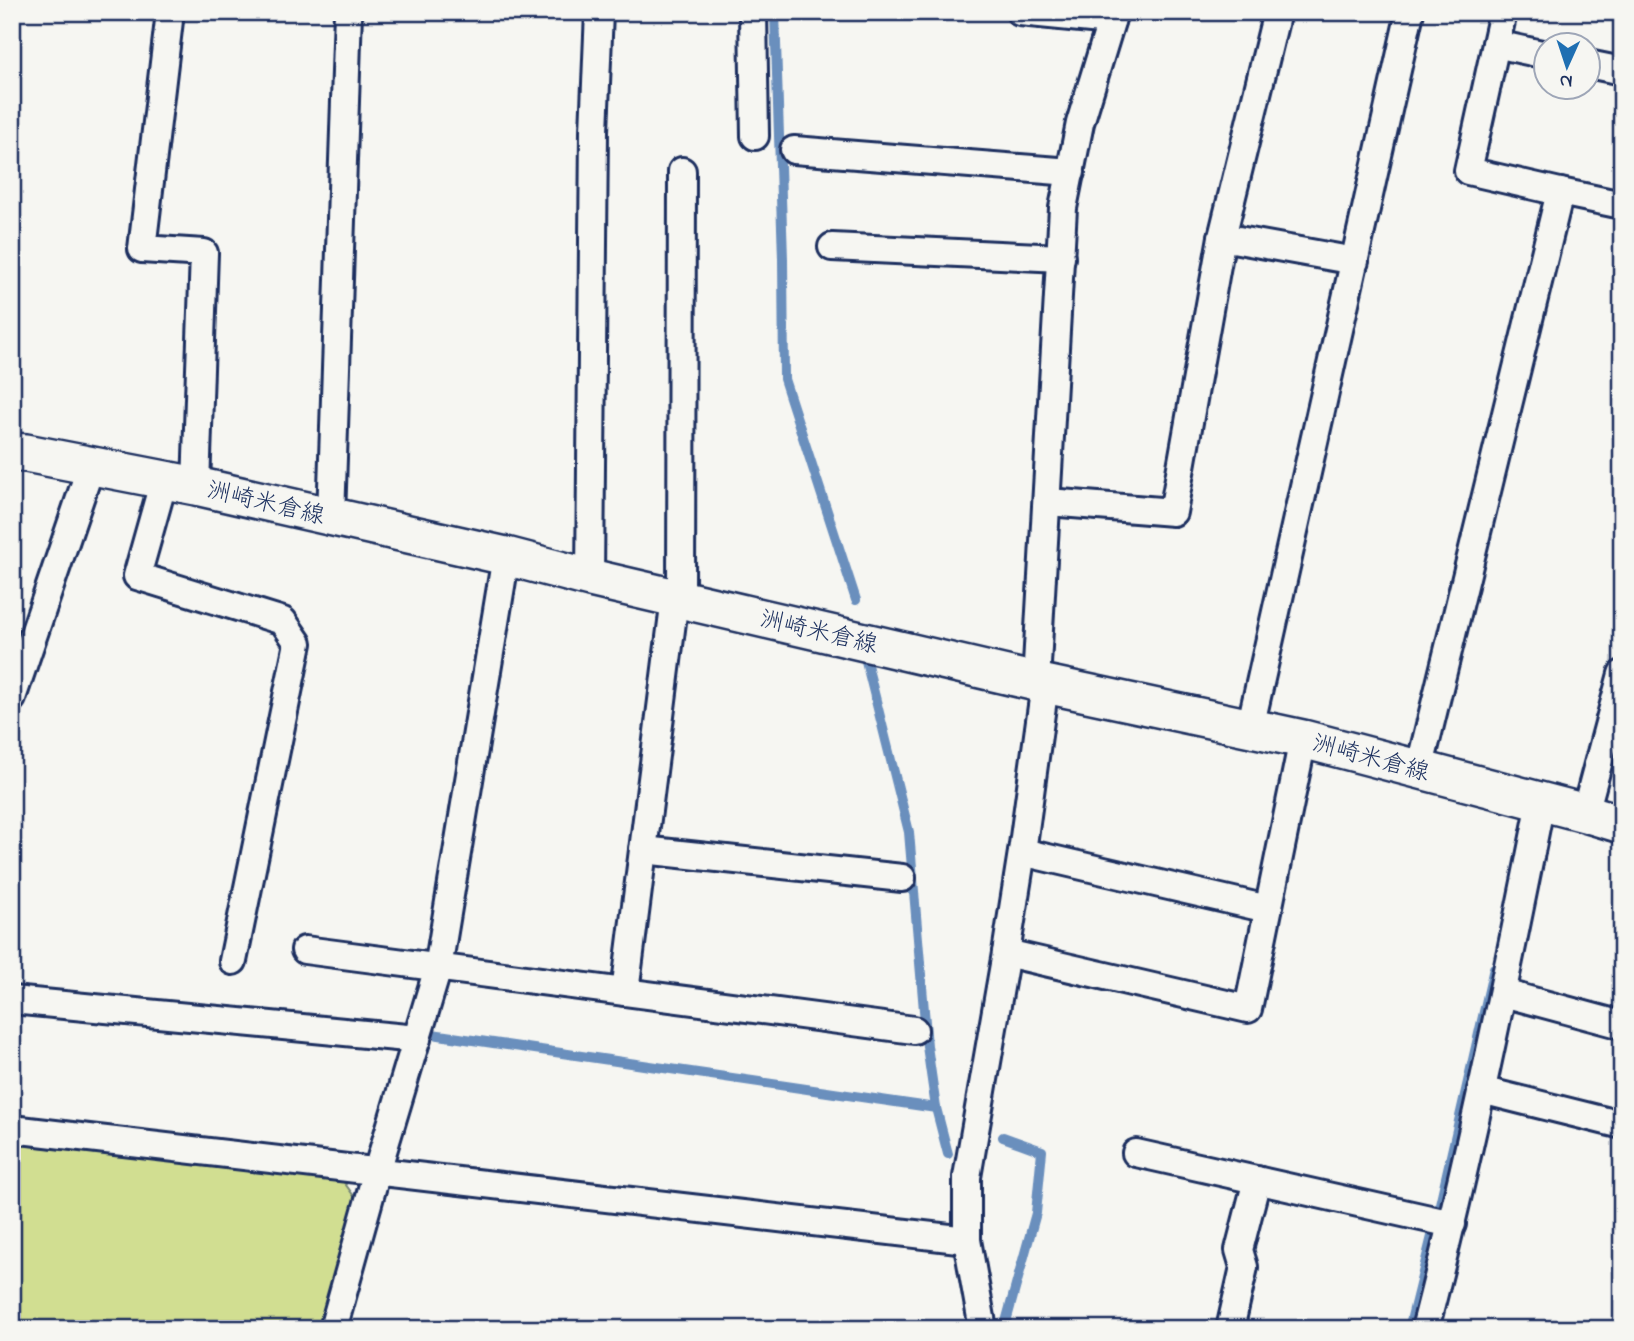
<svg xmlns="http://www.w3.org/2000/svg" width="1634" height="1341" viewBox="0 0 1634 1341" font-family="'Indie Flower','Klee One',sans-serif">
  <rect width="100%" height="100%" fill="#f6f6f2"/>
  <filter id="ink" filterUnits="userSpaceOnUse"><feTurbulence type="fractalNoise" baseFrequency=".0143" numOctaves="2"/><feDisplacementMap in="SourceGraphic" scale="14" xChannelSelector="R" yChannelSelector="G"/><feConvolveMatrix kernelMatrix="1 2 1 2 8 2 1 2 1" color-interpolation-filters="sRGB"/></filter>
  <g filter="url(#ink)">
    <path fill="#d1de91" stroke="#768678" stroke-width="2" d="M12,1144l331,37 13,18 -37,130h-307z"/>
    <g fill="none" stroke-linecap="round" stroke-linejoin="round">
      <g stroke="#6b8fbd" stroke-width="10">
        <path d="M775,12l8,247 1,120 72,221"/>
        <path d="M432,1034l504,74 -9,-62 -18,-214 -45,-179"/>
        <path d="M936,1108l12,46"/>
        <path d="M1003,1137l39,14 -6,62 -32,116"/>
        <path d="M1409,1329l31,-125 54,-236"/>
      </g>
      <g stroke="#1b2f5e" stroke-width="32">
        <g id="minor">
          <path d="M170,12l-28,237 62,4 -8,233"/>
          <path d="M753,12l2,124"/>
          <path d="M1020,12l91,9"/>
          <path d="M1503,12l-35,159 92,21"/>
          <path d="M1496,44l50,11"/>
          <path d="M1588,64l34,7"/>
          <path d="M794,150l277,22"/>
          <path d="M1222,237l133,24"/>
          <path d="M832,247l229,11"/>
          <path d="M164,480l-27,96 146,45 15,22 -65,318"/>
          <path d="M1048,502l125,10 49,-275 55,-225"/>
          <path d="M331,517l17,-505"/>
          <path d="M590,578l4,-447 5,-119"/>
          <path d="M681,599l1,-428"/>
          <path d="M1036,682l27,-474 17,-85 34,-111"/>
          <path d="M12,698l79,-232"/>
          <path d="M1250,728l160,-716"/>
          <path d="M1419,770l141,-578 62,13"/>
          <path d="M1585,813l37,-139"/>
          <path d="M643,850l259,28"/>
          <path d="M1022,852l246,57"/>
          <path d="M305,950l609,80"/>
          <path d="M1006,953l242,56 55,-270"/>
          <path d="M625,992l50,-394"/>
          <path d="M1503,993l119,32"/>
          <path d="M12,1000l405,39"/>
          <path d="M1481,1090l141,35"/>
          <path d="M12,1129l955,111"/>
          <path d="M1136,1153l316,71"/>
          <path d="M333,1329l44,-158 61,-203 68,-412"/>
          <path d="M983,1329l-16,-89v-63l39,-224 16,-101 23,-168"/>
          <path d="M1230,1329l14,-62 -5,-17 18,-70"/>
          <path d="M1425,1329c45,-174 81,-351 116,-527"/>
        </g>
      </g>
      <g stroke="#1b2f5e" stroke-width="42">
        <path id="secondary" d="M12,452l14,1 170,33 310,70 84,22 455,106 258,55 282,74 37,11"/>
      </g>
      <use href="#minor" stroke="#f6f6f2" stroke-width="26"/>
      <use href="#secondary" stroke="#f6f6f2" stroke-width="37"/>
    </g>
  </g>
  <g text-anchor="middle" stroke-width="5" stroke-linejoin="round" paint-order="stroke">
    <g font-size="24" fill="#1b2f5e" stroke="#f6f6f2">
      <text transform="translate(266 502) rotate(13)" y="8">洲崎米倉線</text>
      <text transform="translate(819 631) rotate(13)" y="8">洲崎米倉線</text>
      <text transform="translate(1371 757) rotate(15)" y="8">洲崎米倉線</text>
    </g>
  </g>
  <rect width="1634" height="1341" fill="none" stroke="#f6f6f2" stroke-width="42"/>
  <rect x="21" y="21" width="1592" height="1299" fill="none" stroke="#1b2f5e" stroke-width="2.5" filter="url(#ink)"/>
  <g transform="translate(1567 66) rotate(183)"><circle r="33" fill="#f6f6f2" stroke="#9ea6b7" stroke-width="2"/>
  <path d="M0-5L12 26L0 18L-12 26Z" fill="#1f6fb2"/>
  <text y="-10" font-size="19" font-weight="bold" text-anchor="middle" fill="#1b2f5e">N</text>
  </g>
</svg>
